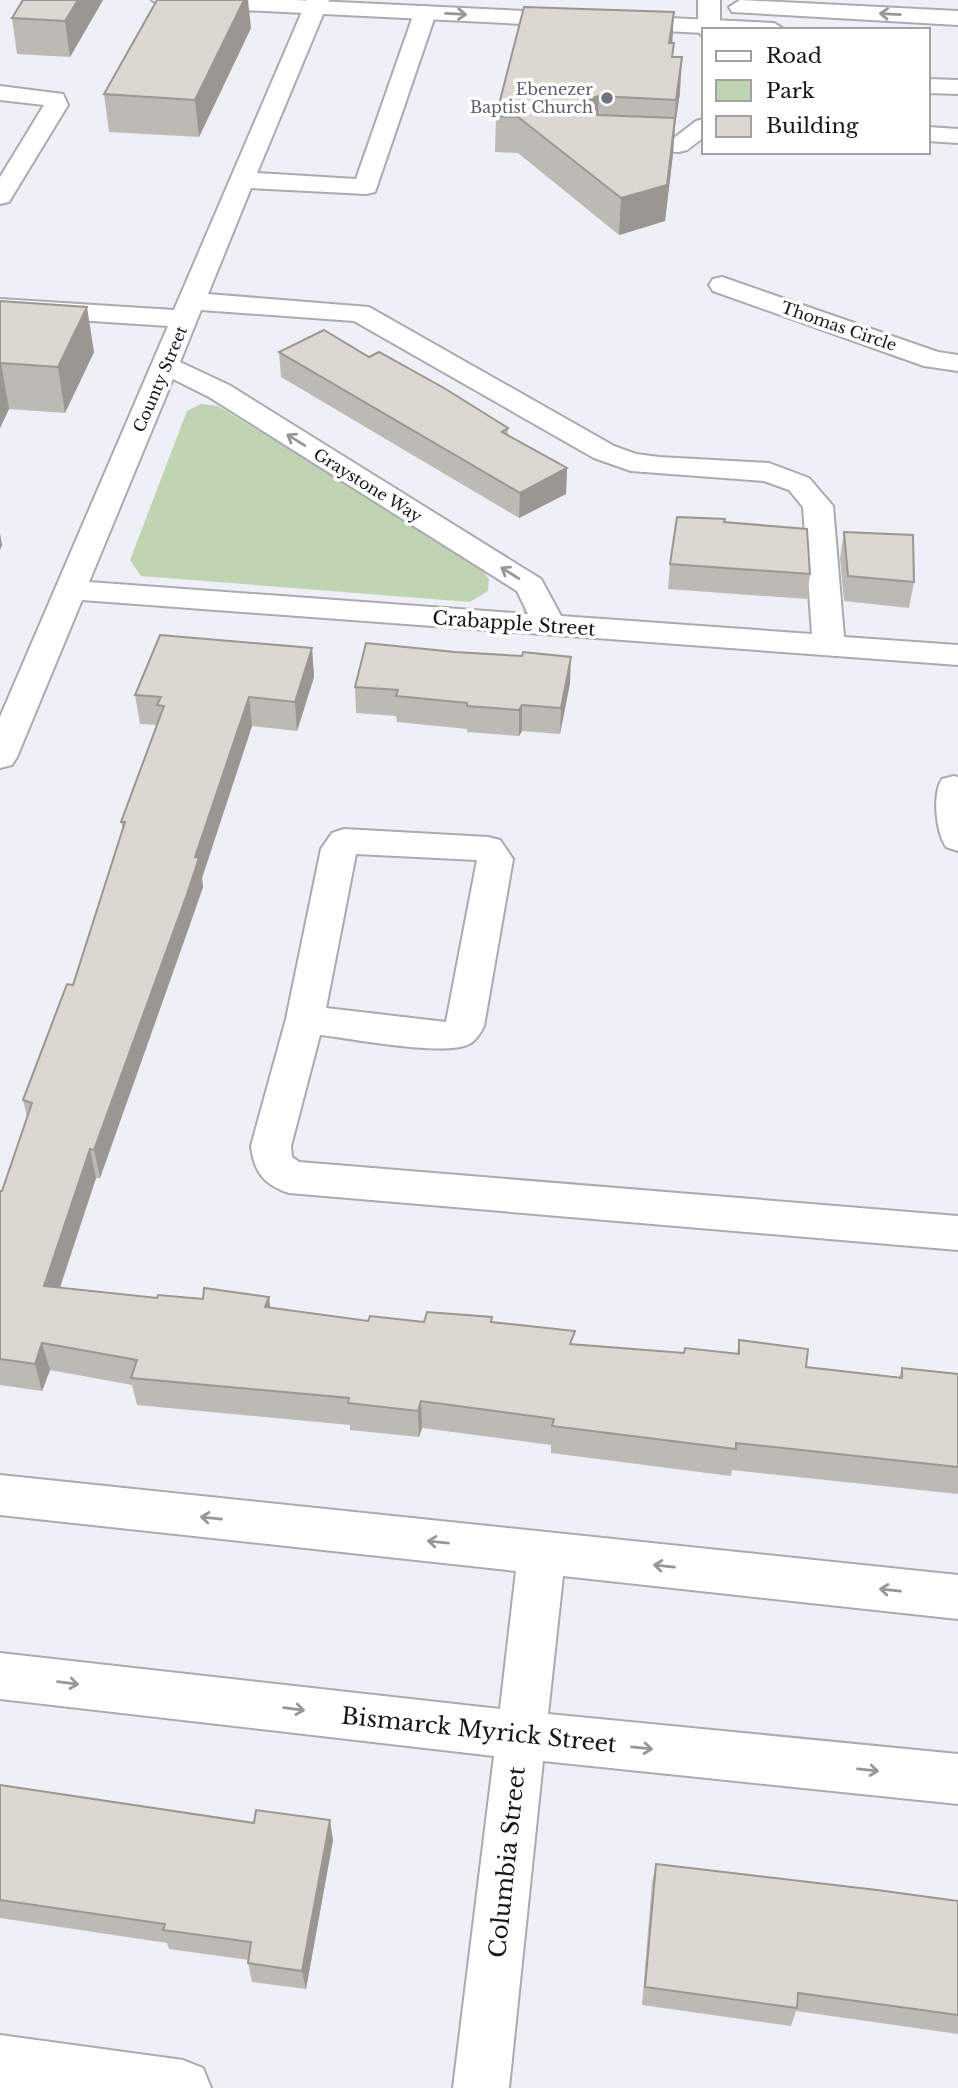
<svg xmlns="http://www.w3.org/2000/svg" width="958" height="2088" viewBox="0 0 958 2088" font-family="'Libre Baskerville',serif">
  <rect width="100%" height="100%" fill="#eff0f7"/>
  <path fill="#bfd4b1" d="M201,404l17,2 261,160 10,13 -1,12 -18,11 -329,-26 -11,-16 57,-149z"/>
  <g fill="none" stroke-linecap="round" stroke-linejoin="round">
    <g stroke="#a9abb1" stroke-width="4">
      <g id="minor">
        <path d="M307,0h22l-72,173 99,6 58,-166 11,-7 11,7 -61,179 -9,2 -115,-6 -43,106 161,13 245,139 22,8 23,3 110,6 40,15 24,28 11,131 114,8v20l-876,-65 -65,157 -5,8 -12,3v-51l168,-391 -168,-11v-16l174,11zM201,310l153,11 240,137 37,13 133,10 25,9 14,17 9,127 -251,-18 -20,-37 -312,-194 -49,-23zM173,379l36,18 308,194 11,23 -439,-32z"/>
        <path d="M698,0h22v30h-16v5h-3l-3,-5z"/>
        <path d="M928,79l30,1v14l-30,-1z"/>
        <path d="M0,86l63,8 5,11 -56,92 -3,5 -9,2v-27l44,-72 -44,-5z"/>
        <path d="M704,119v18l-17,13 -8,2 -59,-3 -8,-2 -4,-5 4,-5 8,-2 54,3 22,-17z"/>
        <path d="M928,127l30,2v14l-30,-2z"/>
        <path d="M722,277l216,75 20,3v16l-34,-5 -211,-75 -4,-6 4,-6z"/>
        <path d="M954,776l4,1v74l-12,-4c-10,-15 -14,-53 -4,-68z"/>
        <path d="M344,829l144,8 12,3 13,19 -29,167c-3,6 -7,13 -13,17 -22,15 -121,-5 -151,-8l-29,111 1,11 7,5 659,54v34l-669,-57c-25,-8 -35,-21 -38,-47l35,-127 35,-170 11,-16zM356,854l121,6 -31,162 -120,-14z"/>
        <path d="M0,1475l958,100v44l-395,-43 -15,138 410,40v50l-415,-43 -34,327h-56l41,-332 -494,-57v-46l500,56 16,-138 -516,-56z"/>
        <path d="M0,2035l183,25 20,8 8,20h-211z"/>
      </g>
    </g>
    <g stroke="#a9abb1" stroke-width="4">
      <g id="major">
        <path d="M152,0h143l479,23 11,7h-81v3l-541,-27z"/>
        <path d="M740,0l218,11v14l-226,-13 -3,-5z"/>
      </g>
    </g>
    <use href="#minor" fill="#fff" fill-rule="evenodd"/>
    <use href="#major" fill="#fff" fill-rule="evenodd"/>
  </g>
  <g fill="#bdb9b4">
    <path d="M103,0l-33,57 -53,-3 -5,-36z"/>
    <path d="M674,12l-2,31 1,14 7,36 -5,33 -2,28 -8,67 -46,14 -101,-82 -23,-1 1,-36z"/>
    <path d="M251,28l-52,109 -90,-5 -5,-38z"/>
    <path d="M0,301l94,51 -29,61 -56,-4 -9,19z"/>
    <path d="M279,352l90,5 139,71v7l59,33 -1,26 -47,24 -238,-141z"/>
    <path d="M724,522l86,52 -3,25 -139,-10 2,-25z"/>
    <path d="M844,532l70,50 -5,26 -65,-7 -4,-43z"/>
    <path d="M312,648l2,29 -17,54 -45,-5 -50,152 1,9 -13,38 -90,253h-4l-36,110 97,10 46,1 66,-2 1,11 98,13 56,1 68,-5v5l82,22 110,9 53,1 2,-14 67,27 93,10 3,-9 56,6v120l-226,-24 -1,6 -180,-23v-8l-129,-17 -3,9 -69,-7v-5l-213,-20 -5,-20 -82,-15 -8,21 -42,-6v-194h2l25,-74 -4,-17 50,-115 50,-155 -2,-8 36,-97 -17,-1 -5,-29z"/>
    <path d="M570,683l-10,51 -38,-3 -3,5 -52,-4v-3l-70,-7 -1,-6 -40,-3 -1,-26z"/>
    <path d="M0,1785l254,38 79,17 -27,149 -54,-7 -4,-19 1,-3 -80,-11 -2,-6 -167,-25z"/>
    <path d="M656,1864l302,37v133l-162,-23 -5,15 -149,-21 10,-122z"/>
  </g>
  <g fill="#9a9692">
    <path d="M78,0h25l-33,57 -5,-36z"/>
    <path d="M244,0h4l3,28 -52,109 -4,-37z"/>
    <path d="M674,12l-2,35 -3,-4z"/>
    <path d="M682,57l-2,36 -5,33 -2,28 -8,67 -46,14 2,-37 52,-63 3,-35z"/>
    <path d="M599,96l-2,35 -13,-26 4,-6z"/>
    <path d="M87,307l7,45 -29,61 -7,-46z"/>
    <path d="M1,363l8,46 -9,19v-64z"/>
    <path d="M567,468l-1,26 -47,24 1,-25z"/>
    <path d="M0,533l2,12 -2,5z"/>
    <path d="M312,648l2,29 -17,54 -2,-29z"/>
    <path d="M571,657l-1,26 -10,51 1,-26z"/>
    <path d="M249,697l3,29 -50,152 1,9 -103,291 -6,-28z"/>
    <path d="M522,705v26l-3,5v-26z"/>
    <path d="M90,1149l6,29 -45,136 -7,-28z"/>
    <path d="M269,1297l3,27 -7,-17z"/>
    <path d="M42,1343l8,27 -8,21 -7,-27z"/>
    <path d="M421,1401l1,27 -3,9 -1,-26z"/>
    <path d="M330,1820l3,20 -27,149 -4,-18z"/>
  </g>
  <g fill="#dcd7d1" stroke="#9a9692" stroke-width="2">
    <path d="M23,0h55l-13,21 -53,-3z"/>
    <path d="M157,0h87l-49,100 -91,-6z"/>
    <path d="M524,7l150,5 -5,31h5l-2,14h10l-6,43 -77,-4 -11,3 -4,6 4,7 10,3 77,3 -8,67 -46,13 -103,-81 -22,-1z"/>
    <path d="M0,301l87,6 -29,60 -57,-4 -1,1z"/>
    <path d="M324,330l45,27 10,-5 65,36 64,40 -6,4 65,36 -47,25 -241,-141z"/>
    <path d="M677,517l48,2 -1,3 83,7 3,45 -140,-10z"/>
    <path d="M844,532l69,3 1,47 -66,-6z"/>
    <path d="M160,635l152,13 -17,54 -46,-5 -54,160 4,1 -13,39 -92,253 -4,-1 -46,137 113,12 1,-3 45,4 1,-11 65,9 -4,10 103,14 2,-5 54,6 3,-10 65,5 -1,5 84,9 -5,13 114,9 1,-5 54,6v-14l69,9 -2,18 96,11v-10l56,6v93l-222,-24v6l-184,-23 2,-7 -133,-18 -3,10 -70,-8 1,-5 -218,-20 6,-18 -95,-17 -7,21 -35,-5v-168h2l30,-88 -9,-3 44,-116 6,1 52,-163h-4l43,-116 -7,-1 4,-8 -26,-2z"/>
    <path d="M366,643l89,9 67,4 1,-4 48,5 -10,51 -39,-3 -3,5 -52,-4v-3l-71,-7 2,-6 -43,-3z"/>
    <path d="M0,1785l254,38 2,-13 74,10 -28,151 -54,-8 3,-21 -88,-12 2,-6 -165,-24z"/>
    <path d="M656,1864l221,26 81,11v114l-160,-22 -1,15 -152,-21z"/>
  </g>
  <defs><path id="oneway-shaft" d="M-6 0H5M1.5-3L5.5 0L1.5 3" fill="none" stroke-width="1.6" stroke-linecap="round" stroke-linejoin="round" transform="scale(1.75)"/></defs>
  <g stroke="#979798">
    <use href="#oneway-shaft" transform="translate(456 14) rotate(3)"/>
    <use href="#oneway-shaft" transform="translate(890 14) rotate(-177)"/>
    <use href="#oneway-shaft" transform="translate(296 440) rotate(-148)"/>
    <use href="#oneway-shaft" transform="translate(510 573) rotate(-148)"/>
    <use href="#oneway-shaft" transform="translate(211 1518) rotate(-174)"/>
    <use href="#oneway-shaft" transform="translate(438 1542) rotate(-174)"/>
    <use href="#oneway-shaft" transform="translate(664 1566) rotate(-174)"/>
    <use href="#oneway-shaft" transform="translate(890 1590) rotate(-174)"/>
    <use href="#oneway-shaft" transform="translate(68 1683) rotate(7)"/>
    <use href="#oneway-shaft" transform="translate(294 1709) rotate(7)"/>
    <use href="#oneway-shaft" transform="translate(642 1748) rotate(6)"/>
    <use href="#oneway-shaft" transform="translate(868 1770) rotate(6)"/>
  </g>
  <circle fill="#6b7280" stroke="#fff" stroke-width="2.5" cx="607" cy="98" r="7"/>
  <g text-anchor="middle" stroke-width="7" stroke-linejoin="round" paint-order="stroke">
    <g font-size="16" fill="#5b616d" stroke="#fff" text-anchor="end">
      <text x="593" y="95">Ebenezer<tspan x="593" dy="18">Baptist Church</tspan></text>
    </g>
    <g font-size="16" fill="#17171a" stroke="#fff">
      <text transform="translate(839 326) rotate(19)" y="6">Thomas Circle</text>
      <text transform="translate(160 379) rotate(-67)" y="6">County Street</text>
      <text transform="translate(368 485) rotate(32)" y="6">Graystone Way</text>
    </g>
    <g font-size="19" fill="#17171a" stroke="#fff">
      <text transform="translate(514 623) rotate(4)" y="7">Crabapple Street</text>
    </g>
    <g font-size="23" fill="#17171a" stroke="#fff">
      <text transform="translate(479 1730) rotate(6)" y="8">Bismarck Myrick Street</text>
      <text transform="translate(507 1862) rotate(-84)" y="8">Columbia Street</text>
    </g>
  </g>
  <rect x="702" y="28" width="228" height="126" fill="#ffffff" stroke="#a2a2a3" stroke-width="2"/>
  <rect x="716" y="51" width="35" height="10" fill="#ffffff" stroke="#a2a2a3" stroke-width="2"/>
  <text x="766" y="63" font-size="21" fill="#17171a">Road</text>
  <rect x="716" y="80" width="35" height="21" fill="#bfd4b1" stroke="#a2a2a3" stroke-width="2"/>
  <text x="766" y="98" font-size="21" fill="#17171a">Park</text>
  <rect x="716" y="116" width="35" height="21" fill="#dcd7d1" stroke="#a2a2a3" stroke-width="2"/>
  <text x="766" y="133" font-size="21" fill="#17171a">Building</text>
</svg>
